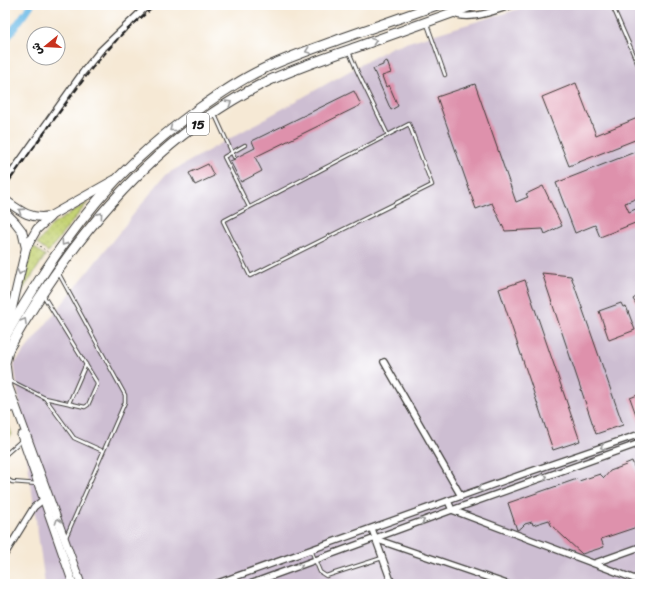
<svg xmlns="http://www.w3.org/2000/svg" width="645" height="589" viewBox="0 0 645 589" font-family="Sriracha,'Playpen Sans Arabic',sans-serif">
  <defs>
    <pattern id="grass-dots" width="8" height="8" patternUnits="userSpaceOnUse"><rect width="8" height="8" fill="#c5d375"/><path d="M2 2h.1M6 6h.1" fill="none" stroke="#a9b565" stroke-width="1.8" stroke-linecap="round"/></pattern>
  </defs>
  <rect width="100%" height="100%" fill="#fff"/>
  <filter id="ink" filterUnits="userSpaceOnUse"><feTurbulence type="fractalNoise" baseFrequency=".025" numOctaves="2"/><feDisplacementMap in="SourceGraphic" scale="8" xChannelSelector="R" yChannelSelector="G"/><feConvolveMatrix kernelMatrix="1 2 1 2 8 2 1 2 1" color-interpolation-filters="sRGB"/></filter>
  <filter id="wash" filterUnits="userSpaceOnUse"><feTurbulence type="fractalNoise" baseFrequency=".012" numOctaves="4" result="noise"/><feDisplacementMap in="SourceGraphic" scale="16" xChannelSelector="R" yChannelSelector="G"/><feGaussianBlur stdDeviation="0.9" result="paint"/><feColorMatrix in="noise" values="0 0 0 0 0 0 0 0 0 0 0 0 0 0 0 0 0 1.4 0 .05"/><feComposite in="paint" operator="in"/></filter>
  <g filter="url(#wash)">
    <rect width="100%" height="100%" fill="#f6e9d5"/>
    <path fill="#cdbed2" d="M532,5h108v579h-595l-31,-220 151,-189 227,-128z"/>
    <g fill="url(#grass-dots)" stroke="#707848">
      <path d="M88,202l-40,50 -11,-8 15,-19z"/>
      <path d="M32,247h2l11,9 -27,41z"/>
    </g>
    <path fill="#c5d375" stroke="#707848" d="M5,414l7,21 -7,7z"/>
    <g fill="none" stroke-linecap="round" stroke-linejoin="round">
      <path stroke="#6dbbe7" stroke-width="7" d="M5,41l26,-36"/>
    </g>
    <g id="blocks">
      <g fill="#de91ac">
        <path d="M387,61l4,12 -9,3 4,11 3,-2 9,21 -7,4 -18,-41 10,-4v-2z"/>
        <path d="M576,83l20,52 44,-18v21l-71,28 -27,-69z"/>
        <path d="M475,84l41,118 12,-5 -2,-3 17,-8 19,40 -17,8 -2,-5 -38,2 -13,-28 -16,6 -39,-112z"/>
        <path d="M354,91l7,14 -106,52 7,14 -21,11 -11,-21 5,-2 2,-2 18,-9 -3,-7z"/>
        <path d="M640,150v47l-15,6 4,9 11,-5v14l-40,16 -5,-12 -20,8 -19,-50z"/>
        <path d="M208,164l6,12 -19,9 -6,-12z"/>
        <path d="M542,273l29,3 52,149 -27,9z"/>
        <path d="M525,280l55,161 -27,9 -54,-161z"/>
        <path d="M640,294v17l-7,-12z"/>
        <path d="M621,303l2,4 3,-1 9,24 -26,10 -10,-29z"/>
        <path d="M640,394v29h-1l-9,-25z"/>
        <path d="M632,461l6,16 2,-1v50l-39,13 3,8 -22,7 -31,-29 -2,-5 -16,5 -1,-3 -7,2 -4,4 -4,2 -9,-27 69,-24 2,2 21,-7 4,4 6,-7 16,-6 -1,-1z"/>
      </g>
    </g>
  </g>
  <g filter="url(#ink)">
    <use href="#blocks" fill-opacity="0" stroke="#3d3b38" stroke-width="1"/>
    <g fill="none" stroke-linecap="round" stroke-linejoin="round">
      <g stroke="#3d3b38" stroke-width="4.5">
        <g id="service">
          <path d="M612,5l28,64"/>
          <path d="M427,24l18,51"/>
          <path d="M349,52l9,21 30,62"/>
          <path d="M215,115l19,42"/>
          <path d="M409,124l23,61 -182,91 -27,-55z"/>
          <path d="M245,145l-21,12 25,50"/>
          <path d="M59,274l66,121v7l-59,135"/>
          <path d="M43,295l53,86 1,4 -9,20 -3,2 -40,-9"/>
          <path d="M9,380l36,18 29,40 29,13"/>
          <path d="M69,403l17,-39"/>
          <path d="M5,455l17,-15"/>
          <path d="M5,478l7,4 26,2"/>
          <path d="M311,550l9,22 6,4 56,-18"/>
          <path d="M234,577l2,7"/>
          <path d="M355,584h11"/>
        </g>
      </g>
      <g stroke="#3d3b38" stroke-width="8">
        <g id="minor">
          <path d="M452,13c18,9 43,-3 61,-8"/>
          <path d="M5,182l78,-110 17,-21 45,-43"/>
          <path d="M384,362l77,134"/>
          <path d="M448,501l4,9 188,71"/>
          <path d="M372,529l20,55"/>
          <path d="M375,539l132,45"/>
          <path d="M5,554l29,-47 10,-8"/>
          <path d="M595,563l45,-16"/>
          <path d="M215,584l308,-110 117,-40"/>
          <path d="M250,584l202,-74 188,-67"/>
        </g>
      </g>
      <g stroke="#3d3b38" stroke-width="9">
        <g id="tertiary">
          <path d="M9,351l-3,12 3,24 72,197"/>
          <path d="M5,394l7,14"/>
          <path d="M21,435l52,149"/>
        </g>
      </g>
      <g stroke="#3d3b38" stroke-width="10">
        <g id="secondary">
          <path d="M5,200c15,11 26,20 45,16l64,-36"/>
          <path d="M5,212l10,10 7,9 4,17 -20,86"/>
          <path d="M26,248l11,-19 13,-12"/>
        </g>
      </g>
      <g stroke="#3d3b38" stroke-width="11">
        <g id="trunk">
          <path d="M5,337c36,-63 76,-125 129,-175 20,-19 41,-36 63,-52 21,-15 41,-29 64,-40 27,-13 55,-22 82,-32 32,-11 63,-22 94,-33"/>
          <path d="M5,355c62,-111 145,-216 261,-273 29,-14 60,-24 91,-35 39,-14 78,-28 117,-42"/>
        </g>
      </g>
      <path stroke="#3d3b38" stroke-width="1" stroke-dasharray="1 3" stroke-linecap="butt" d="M37,244l12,9"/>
      <use href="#service" stroke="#fff" stroke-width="2.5"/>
      <use href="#minor" stroke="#fff" stroke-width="5.5"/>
      <use href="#tertiary" stroke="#fff" stroke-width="7"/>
      <use href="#secondary" stroke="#fff" stroke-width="8"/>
      <use href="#trunk" stroke="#fff" stroke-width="9"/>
      <path stroke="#1c1c1c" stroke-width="2" stroke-dasharray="6 3" stroke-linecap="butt" d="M5,186l88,-119 29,-33 34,-29"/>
    </g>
    <defs><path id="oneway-chevron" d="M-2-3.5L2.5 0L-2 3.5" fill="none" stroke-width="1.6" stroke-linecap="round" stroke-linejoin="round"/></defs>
    <g stroke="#999">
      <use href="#oneway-chevron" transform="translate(374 41) rotate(-20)"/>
      <use href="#oneway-chevron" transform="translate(308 51) rotate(160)"/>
      <use href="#oneway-chevron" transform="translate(229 103) rotate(-32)"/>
      <use href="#oneway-chevron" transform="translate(172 129) rotate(142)"/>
      <use href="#oneway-chevron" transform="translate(21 211) rotate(-147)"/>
      <use href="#oneway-chevron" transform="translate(100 215) rotate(-50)"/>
      <use href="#oneway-chevron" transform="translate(64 243) rotate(125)"/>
      <use href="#oneway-chevron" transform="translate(20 272) rotate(104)"/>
      <use href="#oneway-chevron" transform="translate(24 321) rotate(-60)"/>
      <use href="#oneway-chevron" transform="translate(603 447) rotate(162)"/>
      <use href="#oneway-chevron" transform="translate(545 477) rotate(-19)"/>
      <use href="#oneway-chevron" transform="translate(480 489) rotate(160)"/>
      <use href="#oneway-chevron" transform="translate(58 521) rotate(-109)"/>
      <use href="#oneway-chevron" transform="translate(422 521) rotate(-21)"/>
      <use href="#oneway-chevron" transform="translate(300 566) rotate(-20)"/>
    </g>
  </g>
  <g text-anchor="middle" stroke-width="3" stroke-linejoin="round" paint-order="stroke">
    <rect fill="#fff" stroke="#606060" stroke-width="1" x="187" y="113" width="22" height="22" rx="3"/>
    <g font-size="13" font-weight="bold" fill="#1c1c1c">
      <text x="198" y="129">15</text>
    </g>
  </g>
  <rect width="645" height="589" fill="none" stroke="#fff" stroke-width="20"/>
  <g transform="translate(46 46) rotate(252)"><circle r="19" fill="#ffffff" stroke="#a4a4a4"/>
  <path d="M0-3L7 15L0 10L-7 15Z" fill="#c8321e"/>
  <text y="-6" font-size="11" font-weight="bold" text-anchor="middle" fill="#1c1c1c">ش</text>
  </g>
</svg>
